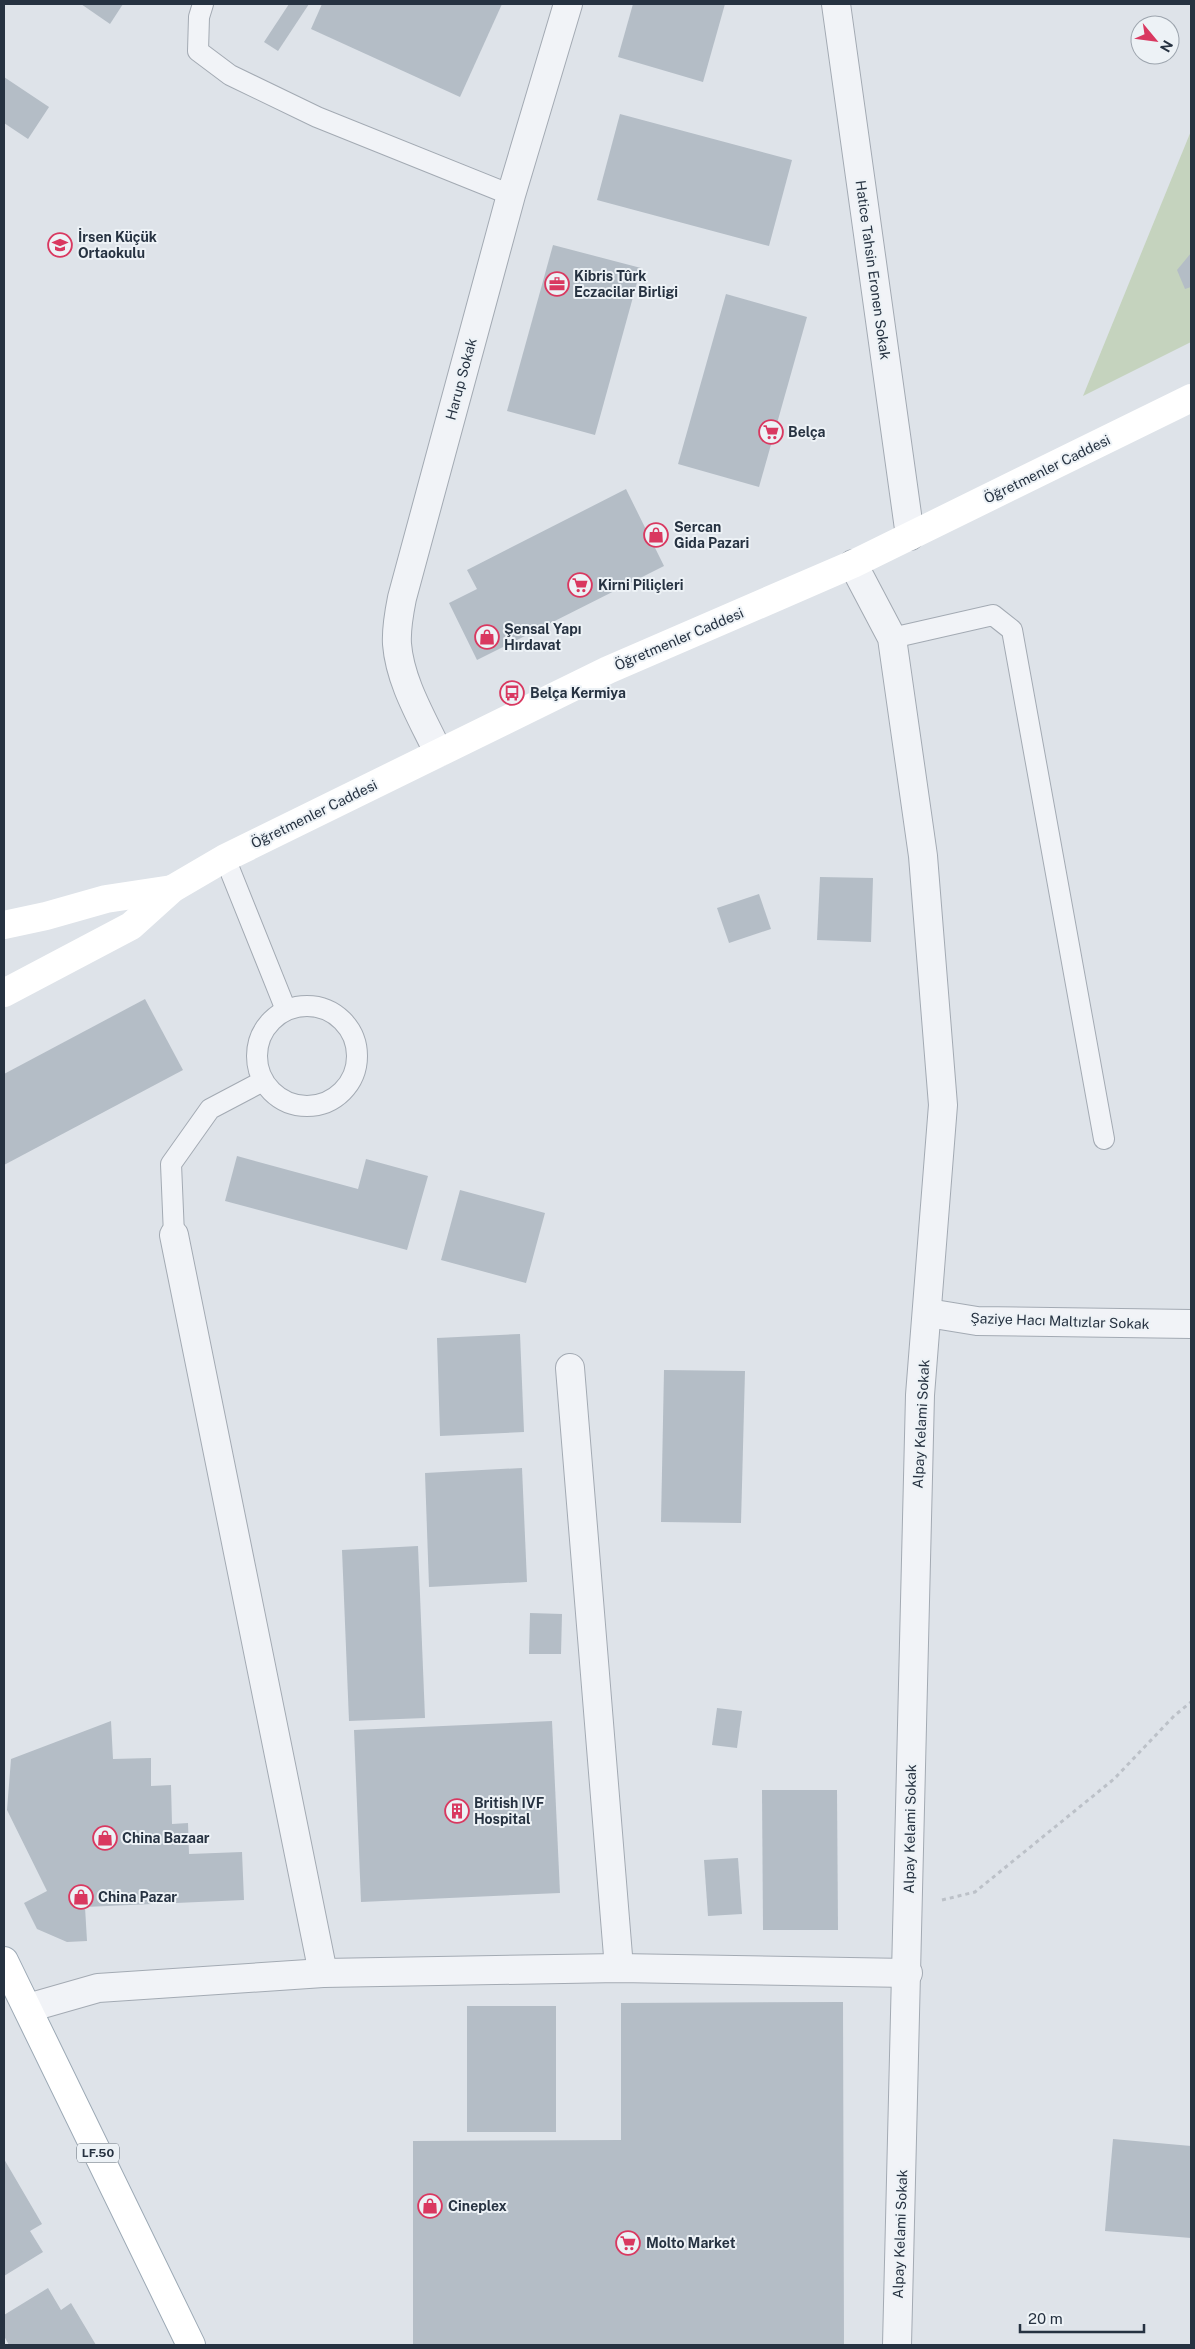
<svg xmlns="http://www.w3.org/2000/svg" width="1195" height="2349" viewBox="0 0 1195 2349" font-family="'Public Sans',sans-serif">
  <rect width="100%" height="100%" fill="#dee3e9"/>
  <path fill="#c5d3be" d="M1191,131v211l-108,54z"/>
  <g fill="#b4bdc6">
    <path d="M81,4h42l-13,20z"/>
    <path d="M289,4h20l-31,47 -14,-9z"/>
    <path d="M322,4h180l-42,93 -149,-68z"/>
    <path d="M633,4h92l-22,78 -85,-25z"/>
    <path d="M4,77l45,30 -21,32 -24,-16z"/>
    <path d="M620,114l172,46 -23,86 -172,-46z"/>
    <path d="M553,245l88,23 -46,167 -88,-24z"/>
    <path d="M1191,253v34l-6,2 -8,-19z"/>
    <path d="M726,294l81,23 -48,170 -81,-23z"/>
    <path d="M626,489l38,77 -187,94 -28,-57 28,-14 -10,-19z"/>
    <path d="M820,877l53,1 -2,64 -54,-2z"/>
    <path d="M759,894l12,35 -42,14 -12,-35z"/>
    <path d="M145,999l38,71 -179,95v-91z"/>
    <path d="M237,1156l121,33 8,-30 62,17 -21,74 -182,-49z"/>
    <path d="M460,1190l85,23 -19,70 -85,-23z"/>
    <path d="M520,1334l4,98 -84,4 -3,-98z"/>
    <path d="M664,1370l81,1 -4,152 -80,-1z"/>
    <path d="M522,1468l5,114 -98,5 -4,-114z"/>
    <path d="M418,1546l7,172 -76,3 -7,-171z"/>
    <path d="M530,1613l32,1 -1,40h-32z"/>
    <path d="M717,1708l25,3 -5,37 -25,-3z"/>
    <path d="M111,1721l2,38 38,-1v28l20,-1 1,39 16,-1 1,31 53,-2 2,48 -159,7 2,34 -20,1 -30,-13 -13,-26 23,-12 -40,-81 4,-51z"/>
    <path d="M552,1721l8,172 -199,9 -7,-172z"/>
    <path d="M762,1790h75l1,140h-75z"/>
    <path d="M738,1858l4,56 -34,2 -4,-56z"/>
    <path d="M843,2002l1,343h-431v-204l208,-1v-137z"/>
    <rect x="467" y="2006" width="89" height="126"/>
    <path d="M1113,2139l78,7v92l-86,-7z"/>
    <path d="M4,2159l38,65 -12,7 13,21 -39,24z"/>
    <path d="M48,2288l13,22 10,-7 25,42h-87l-5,-9v-21z"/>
  </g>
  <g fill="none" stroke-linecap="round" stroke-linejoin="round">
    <g stroke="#a3aab3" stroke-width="22">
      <g id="service">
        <path d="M203,4l-4,13 -1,34 32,24 87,42 194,78"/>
        <path d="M892,638l101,-23 19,15 92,509"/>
        <path d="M225,858l61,152"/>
        <circle cx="307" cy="1056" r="50"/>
        <path d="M174,1235l-3,-71 39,-55 53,-28"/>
      </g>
    </g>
    <g stroke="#a3aab3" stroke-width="30">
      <g id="minor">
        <path d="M836,4l74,532"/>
        <path d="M853,564l39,74 31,218 20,249 -23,290 -23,950"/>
        <path d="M438,752c-16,-34 -38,-70 -41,-108 -1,-15 2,-31 5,-46l109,-403 57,-191"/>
        <path d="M174,1235l149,738"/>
        <path d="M928,1313l49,8 214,3"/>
        <path d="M570,1368l49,600"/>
        <path d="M28,2008l70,-20 225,-15 296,-5 289,5"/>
      </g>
    </g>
    <g stroke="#9ca9b5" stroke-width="30">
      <path id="primary" d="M4,1961l187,384"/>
    </g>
    <path stroke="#bcc1c8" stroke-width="3" stroke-dasharray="4 4" stroke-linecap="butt" d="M942,1900l33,-8 139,-113 60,-63 17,-14"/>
    <use href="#service" stroke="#f1f3f7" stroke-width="20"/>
    <use href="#minor" stroke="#f1f3f7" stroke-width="28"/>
    <g stroke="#fff" stroke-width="28">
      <path d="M4,925l42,-9 60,-17 66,-10"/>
      <path d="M4,993l127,-67 41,-37 53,-31 383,-188 245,-106 338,-166"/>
    </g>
    <use href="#primary" stroke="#fff" stroke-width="28"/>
  </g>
  <defs>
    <g id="school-ring" transform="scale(1.25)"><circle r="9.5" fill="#edf2f6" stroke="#d93860" stroke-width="1.5"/><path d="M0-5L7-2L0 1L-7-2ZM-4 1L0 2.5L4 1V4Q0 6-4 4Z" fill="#d93860"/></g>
    <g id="office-ring" transform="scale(1.25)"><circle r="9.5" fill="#edf2f6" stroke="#d93860" stroke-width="1.5"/><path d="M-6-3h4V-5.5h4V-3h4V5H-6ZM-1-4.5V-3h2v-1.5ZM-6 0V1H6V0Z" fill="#d93860"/></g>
    <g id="supermarket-ring" transform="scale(1.25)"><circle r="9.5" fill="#edf2f6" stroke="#d93860" stroke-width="1.5"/><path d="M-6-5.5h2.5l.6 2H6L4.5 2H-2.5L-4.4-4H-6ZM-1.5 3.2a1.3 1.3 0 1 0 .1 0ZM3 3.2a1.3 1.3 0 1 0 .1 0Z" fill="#d93860"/></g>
    <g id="shop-ring" transform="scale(1.25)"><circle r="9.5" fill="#edf2f6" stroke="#d93860" stroke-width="1.5"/><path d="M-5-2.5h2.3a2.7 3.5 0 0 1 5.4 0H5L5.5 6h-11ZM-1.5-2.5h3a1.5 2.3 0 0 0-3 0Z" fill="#d93860"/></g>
    <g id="bus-ring" transform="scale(1.25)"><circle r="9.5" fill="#edf2f6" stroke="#d93860" stroke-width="1.5"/><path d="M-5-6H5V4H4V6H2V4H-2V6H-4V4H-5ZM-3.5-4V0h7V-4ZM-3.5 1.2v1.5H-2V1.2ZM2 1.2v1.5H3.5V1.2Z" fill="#d93860"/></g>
    <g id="building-ring" transform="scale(1.25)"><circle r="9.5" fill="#edf2f6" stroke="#d93860" stroke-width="1.5"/><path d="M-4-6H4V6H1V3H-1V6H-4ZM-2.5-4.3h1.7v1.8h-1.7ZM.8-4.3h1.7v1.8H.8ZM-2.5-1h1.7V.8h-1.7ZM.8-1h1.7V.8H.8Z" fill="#d93860"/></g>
  </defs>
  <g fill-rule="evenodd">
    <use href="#school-ring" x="60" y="245"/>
    <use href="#office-ring" x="557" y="284"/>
    <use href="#supermarket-ring" x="771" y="432"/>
    <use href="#shop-ring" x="656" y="535"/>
    <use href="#supermarket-ring" x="580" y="585"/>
    <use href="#shop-ring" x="487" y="637"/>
    <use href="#bus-ring" x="512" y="693"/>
    <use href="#building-ring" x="457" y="1811"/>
    <use href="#shop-ring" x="105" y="1838"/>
    <use href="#shop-ring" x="81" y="1897"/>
    <use href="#shop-ring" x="430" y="2206"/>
    <use href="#supermarket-ring" x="628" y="2243"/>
  </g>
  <g text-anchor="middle" stroke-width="4" stroke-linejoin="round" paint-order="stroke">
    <rect fill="#edf2f6" stroke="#626c77" stroke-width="1" x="77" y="2143.5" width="42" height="19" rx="4"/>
    <g font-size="12" font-weight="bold" fill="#263241">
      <text x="98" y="2157">LF.50</text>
    </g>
    <g font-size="14" font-weight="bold" fill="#263241" stroke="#edf2f6" text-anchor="start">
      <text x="78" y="242">İrsen Küçük<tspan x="78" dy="16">Ortaokulu</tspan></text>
      <text x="574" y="281">Kibris Tûrk<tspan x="574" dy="16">Eczacilar Birligi</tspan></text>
      <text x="788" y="437">Belça</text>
      <text x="674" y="532">Sercan<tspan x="674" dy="16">Gida Pazari</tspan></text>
      <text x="598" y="590">Kirni Piliçleri</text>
      <text x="504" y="634">Şensal Yapı<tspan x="504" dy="16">Hırdavat</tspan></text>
      <text x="530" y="698">Belça Kermiya</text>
      <text x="474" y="1808">British IVF<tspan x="474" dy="16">Hospital</tspan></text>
      <text x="122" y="1843">China Bazaar</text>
      <text x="98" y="1902">China Pazar</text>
      <text x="448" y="2211">Cineplex</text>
      <text x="646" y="2248">Molto Market</text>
    </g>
    <g font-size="14" fill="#263241" stroke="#edf2f6">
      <text transform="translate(873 270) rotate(82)" y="5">Hatice Tahsin Eronen Sokak</text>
      <text transform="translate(461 379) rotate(-75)" y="5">Harup Sokak</text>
      <text transform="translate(1047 469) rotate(-26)" y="5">Öğretmenler Caddesi</text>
      <text transform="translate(679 639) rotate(-23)" y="5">Öğretmenler Caddesi</text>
      <text transform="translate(314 814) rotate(-26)" y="5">Öğretmenler Caddesi</text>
      <text transform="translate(1060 1321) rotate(2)" y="5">Şaziye Hacı Maltızlar Sokak</text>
      <text transform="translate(921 1424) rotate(-87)" y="5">Alpay Kelami Sokak</text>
      <text transform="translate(910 1829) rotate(-89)" y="5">Alpay Kelami Sokak</text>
      <text transform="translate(900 2234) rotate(-88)" y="5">Alpay Kelami Sokak</text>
    </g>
  </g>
  <rect width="1195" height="2349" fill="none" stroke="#263241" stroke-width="10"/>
  <g transform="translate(1155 40) rotate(119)"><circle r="24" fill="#edf2f6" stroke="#9da5ae"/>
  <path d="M0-4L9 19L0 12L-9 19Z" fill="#d93860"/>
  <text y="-8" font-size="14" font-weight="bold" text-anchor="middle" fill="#263241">N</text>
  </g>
  <path d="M1020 2324v8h124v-8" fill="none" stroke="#263241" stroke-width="2.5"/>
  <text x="1028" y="2324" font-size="15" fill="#263241" stroke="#edf2f6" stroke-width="4" paint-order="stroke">20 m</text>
</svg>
